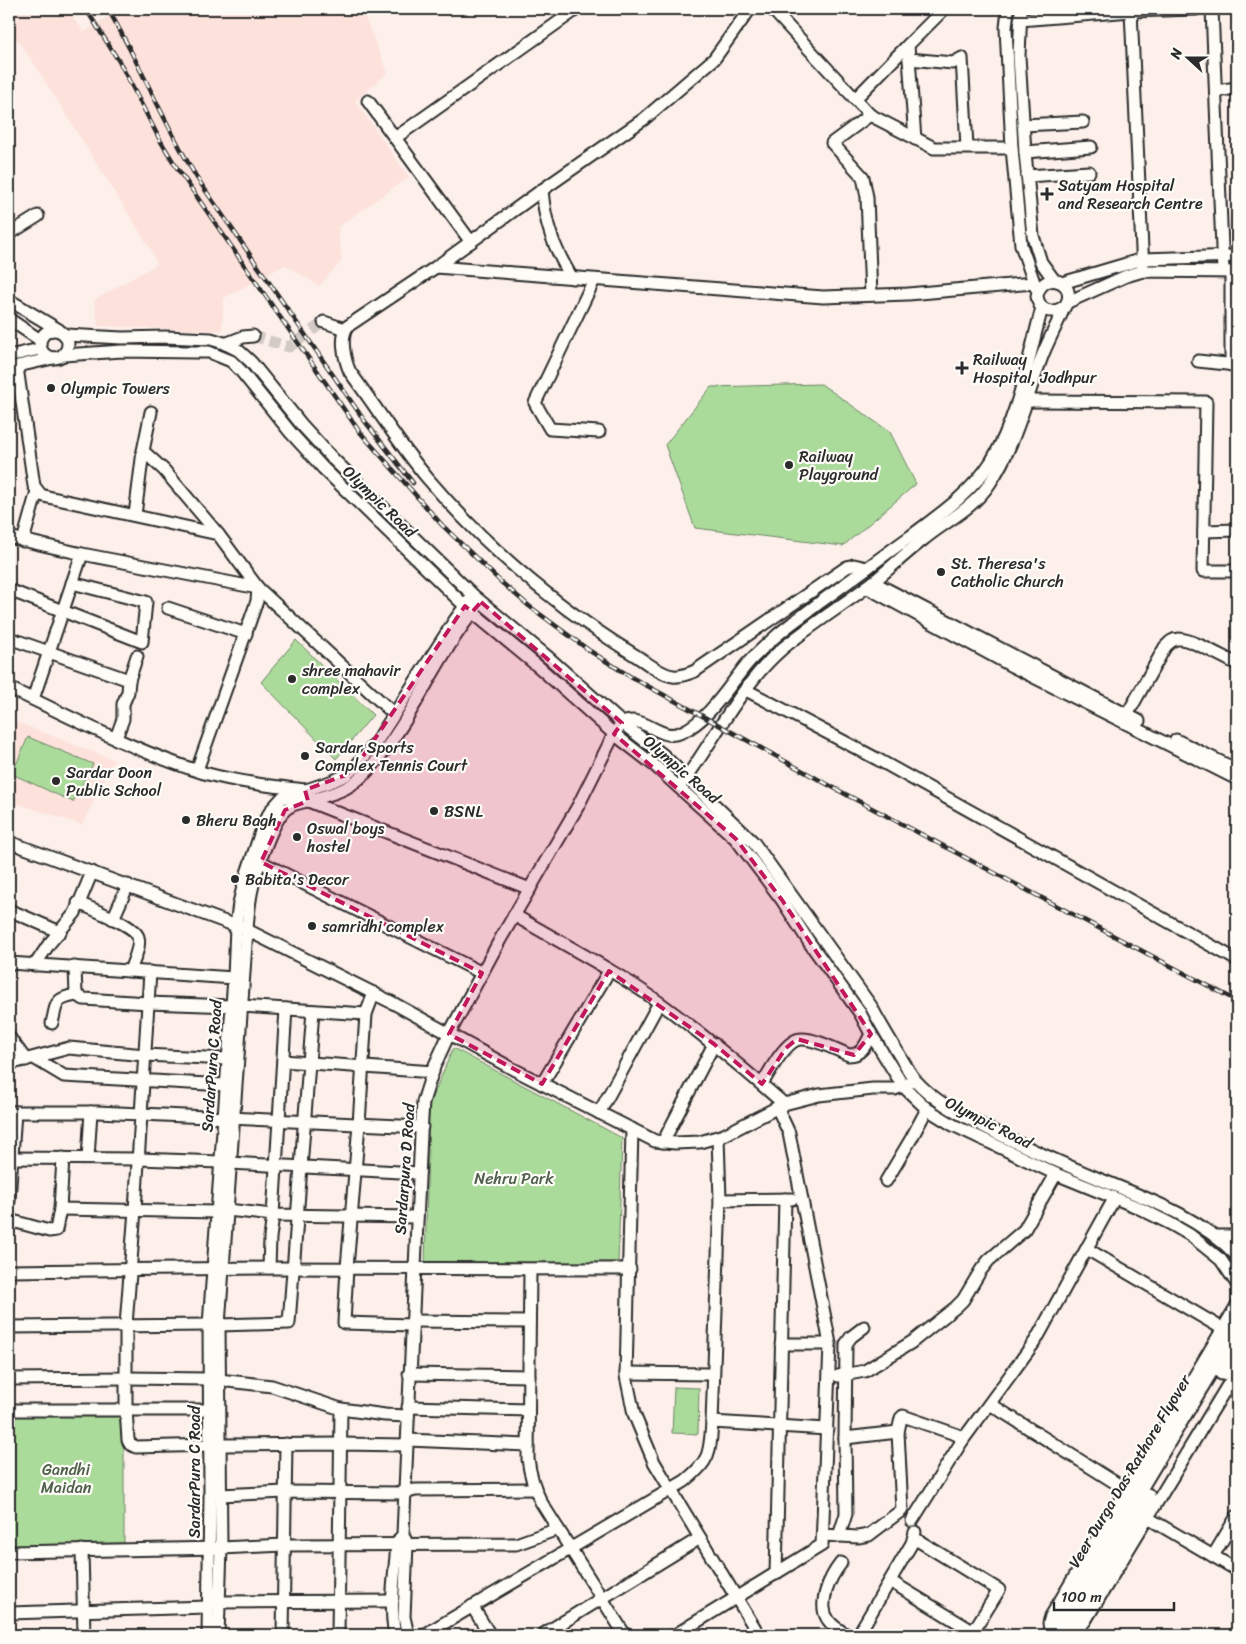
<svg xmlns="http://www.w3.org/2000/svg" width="1246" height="1644" viewBox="0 0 1246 1644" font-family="Sriracha,sans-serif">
  <rect width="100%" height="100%" fill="#fdf0eb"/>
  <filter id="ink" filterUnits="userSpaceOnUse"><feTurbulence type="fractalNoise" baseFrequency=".02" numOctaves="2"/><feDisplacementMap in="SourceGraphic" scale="10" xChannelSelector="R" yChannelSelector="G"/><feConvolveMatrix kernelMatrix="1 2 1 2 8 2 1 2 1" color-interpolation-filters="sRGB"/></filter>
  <g filter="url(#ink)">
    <g fill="#fde2dc">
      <path d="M9,9h57l18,23 36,-23h251l-7,6 24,58 -33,28 54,76 -71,50 4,34 -23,25 -34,-21 -61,33 -2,33 -124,-5 -4,-26 63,-36 -6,-14 -119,-189 -23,-32z"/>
      <path d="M9,719l105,41 -32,65 -73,-24z"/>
    </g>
    <g fill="#abdb9b" stroke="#6b8363">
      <path d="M821,384l69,48 26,52 -73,62 -148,-18 -30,-83 46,-58z"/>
      <path d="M296,640l77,75 -37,44 -75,-77z"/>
      <path d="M28,737l65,27 -20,38 -61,-28z"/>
      <path d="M453,1048l169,90 -4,127 -193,-1 4,-158z"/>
      <path d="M674,1387l25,1 -1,46 -26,-1z"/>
      <path d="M124,1413v130l-115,3v-132z"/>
    </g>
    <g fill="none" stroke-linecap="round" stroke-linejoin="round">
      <path stroke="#d3c9c5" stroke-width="11" stroke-dasharray="11 5.5" stroke-linecap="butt" d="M253,336l36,11 35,-25"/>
      <g stroke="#2b2b2b" stroke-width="15">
        <g id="minor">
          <path d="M750,9l-36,50 -70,60 -102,71 -106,77 -88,59c-9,11 -3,35 2,46 27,36 50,74 79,108 58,68 128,127 204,174 12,7 26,20 40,22 7,1 15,-2 22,-5l152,-104 7,-2 13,3"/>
          <path d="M772,9l98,106 64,33h78"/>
          <path d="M1008,9l-2,19 6,120 9,97 15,43"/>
          <path d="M1021,9l-2,47 6,96 8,84 8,26 13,18"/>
          <path d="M1212,9l11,262"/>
          <path d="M1131,11l12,260"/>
          <path d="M1020,20l111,-9 65,-2"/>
          <path d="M909,59l44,4 9,-5 5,89"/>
          <path d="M1216,91l21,-3"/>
          <path d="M855,99l53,-54"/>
          <path d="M368,101l103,141"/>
          <path d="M870,115l-38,28 31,34 4,20 4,98"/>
          <path d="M1023,125l60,-3"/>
          <path d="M395,138l182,-129"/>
          <path d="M915,139l-7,-94 36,-36"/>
          <path d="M1025,152l66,-5"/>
          <path d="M1027,176l62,-4"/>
          <path d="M542,190c3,35 12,58 30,88"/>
          <path d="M9,234l29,-18"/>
          <path d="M436,267l387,30 85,-3 126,-11"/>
          <path d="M594,280l-59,123 15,26 49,3"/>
          <path d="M1062,283l81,-24 94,-3"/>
          <path d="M9,300l50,30"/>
          <path d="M1068,302l58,-26 17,-5 94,1"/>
          <path d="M9,319l31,21"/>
          <path d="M324,322l21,7"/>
          <circle cx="54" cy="344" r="14"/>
          <path d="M66,335l56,3 43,-1 46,2 13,4 14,7 13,12 50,62 32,35 141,137 75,62 73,65 41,32 91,88 117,163c9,18 20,35 30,52 5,8 9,16 15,23 19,21 44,33 69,46 37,19 76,36 114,52 49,20 101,38 138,77"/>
          <path d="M225,344l18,-7 10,-1"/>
          <path d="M64,355l58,-4 71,1h16l22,9 10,10 50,62 32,35 142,138 75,62 74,66 40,31 82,74 46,61 27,42 51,71 11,21 32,52 24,23 26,16 103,49 81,33 34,17 19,11 31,25 16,24"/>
          <path d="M9,356l31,-7"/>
          <path d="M1198,361l38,4"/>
          <path d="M1231,365v-93"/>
          <path d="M9,368l44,-10"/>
          <path d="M1028,401l178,1 -3,169h34"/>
          <path d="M143,451l21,19 54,64"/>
          <path d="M135,515l8,-64 8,-39"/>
          <path d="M1204,531l33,-1"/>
          <path d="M9,537l73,17 176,34 -40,-54 -170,-37 -7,-2 -7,-9 -17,-119"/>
          <path d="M23,541l14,-50"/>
          <path d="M873,582l266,139"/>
          <path d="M866,587l142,77 229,115"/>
          <path d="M258,588l136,126"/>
          <path d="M9,590l133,52 4,-40 -74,-19"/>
          <path d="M168,608l78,26"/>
          <path d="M9,638l120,42 -1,12 -5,12v15l-7,19"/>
          <path d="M129,680l8,-24"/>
          <path d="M9,688c64,30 127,64 195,85 33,9 67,13 101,17l3,11 222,88"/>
          <path d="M746,690l131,69 360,201"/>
          <path d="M33,699l49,-145"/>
          <path d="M1127,715l38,-68c4,-4 7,-8 13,-8 13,-1 46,19 59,25"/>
          <path d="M1176,740l61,30"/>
          <path d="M197,770l60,-169 1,-13"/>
          <path d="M684,781c31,-43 58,-98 99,-133 28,-23 60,-43 89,-65 17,-14 34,-30 52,-44 22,-18 50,-31 66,-56 26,-39 36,-85 53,-129 6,-15 14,-29 20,-44 2,-4 4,-7 5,-10 5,-22 -27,-28 -31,-4 2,16 16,19 28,10"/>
          <path d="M9,842l238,88 146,73 120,66 142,72 20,2 25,-1 24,-7 60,-31 35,-9 54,-6h22l14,-6"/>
          <path d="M261,862l221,111"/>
          <path d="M78,903c12,5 58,23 60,34 3,10 -5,24 -8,34"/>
          <path d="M9,910l51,22"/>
          <path d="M514,915c49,29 100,55 146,88 44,32 84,66 124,101"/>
          <path d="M113,919l15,-34"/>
          <path d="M9,963l225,15"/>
          <path d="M35,965l14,-21 26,-31 17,-41"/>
          <path d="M75,967l1,28 8,4 64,4 84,3"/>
          <path d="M150,972l-15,238 -9,115v84l2,31 2,4 6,3 74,-2"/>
          <path d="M374,993l-8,21 -7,110 -12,144 -3,55 68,2"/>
          <path d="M241,1006l125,8"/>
          <path d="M52,1023c5,-20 2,-24 24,-28"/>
          <path d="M9,1037l17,23"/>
          <path d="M34,1058l30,18 161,9"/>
          <path d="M283,1061l150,11"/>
          <path d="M9,1064l60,-16 76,7 82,4"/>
          <path d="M542,1084l67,-113"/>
          <path d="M762,1084c7,-11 24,-45 39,-45 13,-1 36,11 48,16 13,0 17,-11 22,-21"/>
          <path d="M9,1112h88l325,15"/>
          <path d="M599,1113l60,-110"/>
          <path d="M632,1129l-6,247 8,38 20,48 105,173"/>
          <path d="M663,1142l51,-98"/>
          <path d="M9,1158l130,1 81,3"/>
          <path d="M88,1158l3,-46"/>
          <path d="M230,1163l189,10"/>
          <path d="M886,1181l25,-42 16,-30"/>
          <path d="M720,1200l72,-1"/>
          <path d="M9,1201l6,-89"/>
          <path d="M60,1209l157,3"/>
          <path d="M227,1210l46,5 144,2"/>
          <path d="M9,1220l40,11 7,-1 4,-21 3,-51"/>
          <path d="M1216,1236h21"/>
          <path d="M1087,1249l136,80"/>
          <path d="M269,1268l1,-30 3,-23 13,-206"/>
          <path d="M530,1270l-2,189c2,16 6,29 13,43l84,133"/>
          <path d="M9,1271l260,-3 361,1"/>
          <path d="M412,1321l117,1"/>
          <path d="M219,1325l70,-2 24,-312"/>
          <path d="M9,1327l200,-2"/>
          <path d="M781,1344h49"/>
          <path d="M626,1373l83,1"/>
          <path d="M409,1374l120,2"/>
          <path d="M838,1376l27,-5 47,-29 44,-35 7,-7 18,-30 8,-10 35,-30 32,-56"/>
          <path d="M9,1379l117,-1 84,1"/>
          <path d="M219,1380l53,6 69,23 -3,226"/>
          <path d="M990,1404l137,86"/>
          <path d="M408,1407l120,3"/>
          <path d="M341,1409l44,6 23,1"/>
          <path d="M9,1410h201"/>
          <path d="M712,1422l115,7"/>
          <path d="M898,1432l3,-14 2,-2 55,19 4,6 -50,80"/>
          <path d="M407,1440l121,5"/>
          <path d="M962,1441l74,-101 78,-141"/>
          <path d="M220,1445l120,-1 66,1"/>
          <path d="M220,1495l65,-3 120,1 10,-3 119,-1"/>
          <path d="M1148,1518l89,52"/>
          <path d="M823,1535l35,2 11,-2 33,-25 -4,-78 -53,6 1,-94 5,-7 13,-10"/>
          <path d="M839,1536l7,-22 -1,-76"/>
          <path d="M914,1538l85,52 -28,45"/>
          <path d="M82,1550l2,85"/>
          <path d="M9,1552l212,-4 63,-3 232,-1 42,-15"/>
          <path d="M1213,1556l24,-40"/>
          <path d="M841,1563c-11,14 -25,42 -12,58 4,6 12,10 18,14"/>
          <path d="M776,1574l9,-375"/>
          <path d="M890,1581l84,51"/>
          <path d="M218,1602l175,-1"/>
          <path d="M472,1606l18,29"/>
          <path d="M9,1613l199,-6"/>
          <path d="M1067,1633l10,-4 8,-8 152,-251"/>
          <path d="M208,1635l2,-140 -1,-170 25,-347 2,-52 3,-23 6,-24 20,-59 7,-11 10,-11 51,-17 13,-6 11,-10 18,-21 80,-124 14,-19"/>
          <path d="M218,1635l3,-87 -2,-223 28,-395c1,-15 2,-30 6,-45 4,-17 21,-70 36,-78 6,-4 15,-5 22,-7 28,-8 41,-11 61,-34 42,-48 64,-110 105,-159"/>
          <path d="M283,1635l3,-191"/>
          <path d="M395,1635c-6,-29 0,-62 2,-91l3,-6"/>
          <path d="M408,1635l-4,-18 3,-73 -4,-10 18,-400 2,-32 11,-35 15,-33 52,-96 77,-132 36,-72 8,-11c22,-10 38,20 60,9 26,-11 47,-46 65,-68 8,-9 18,-18 27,-26 14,-13 30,-23 45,-35 31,-22 61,-45 92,-67 29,-22 60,-43 80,-74 28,-46 37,-103 51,-154"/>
          <path d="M424,1635l261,-154c25,-20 25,-28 27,-59l8,-222 -2,-63"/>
          <path d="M542,1635l158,-97"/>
          <path d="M675,1635l147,-90 8,-201 -41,-211 -12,-26"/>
          <path d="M858,1635l54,-92 3,-11"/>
          <path d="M1051,1635l-2,-12 2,-7 186,-311"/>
          <path d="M1235,1635l2,-4"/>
        </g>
      </g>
      <g stroke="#2b2b2b" stroke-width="19">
        <g id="major">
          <path d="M1222,1372l15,-25"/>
          <path d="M1051,1635l186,-309"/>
          <path d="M1066,1635l81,-139"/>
        </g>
      </g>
      <use href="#minor" stroke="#fdfcf7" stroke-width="11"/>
      <use href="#major" stroke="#fdfcf7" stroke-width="15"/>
      <g stroke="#2b2b2b" stroke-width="4.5">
        <g id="rail">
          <path d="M86,9l34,54 40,77 17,28 182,263 83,94 59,57 28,24 61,45 41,26 216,118 390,206"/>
          <path d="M108,9c32,55 56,114 89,169l167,242 49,63"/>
        </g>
      </g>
      <use href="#rail" stroke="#fdfcf7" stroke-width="2.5" stroke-dasharray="8" stroke-linecap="butt"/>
    </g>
  </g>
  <path fill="#c2185b" fill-opacity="0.2" stroke="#c2185b" stroke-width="4" stroke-dasharray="10 6" stroke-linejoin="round" d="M481,602l141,121 -8,11 122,105 46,61 89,134 -17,21 -57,-16 -11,9 -24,36 -48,-40 -105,-73 -67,113 -93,-50 33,-61 -221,-111 24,-52 23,-9 -3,-11 41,-15 11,-10 108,-159 7,6z"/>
  <g fill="#2b2b2b" stroke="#fdfcf7" stroke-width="2">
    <path d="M1044.5 186.5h5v5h5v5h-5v5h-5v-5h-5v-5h5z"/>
    <path d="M959.5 360.5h5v5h5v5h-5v5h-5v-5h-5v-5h5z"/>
    <circle cx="51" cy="388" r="5"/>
    <circle cx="789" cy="465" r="5"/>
    <circle cx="941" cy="572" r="5"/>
    <circle cx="292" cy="679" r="5"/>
    <circle cx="305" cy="756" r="5"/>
    <circle cx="56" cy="781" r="5"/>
    <circle cx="434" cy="811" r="5"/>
    <circle cx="186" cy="820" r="5"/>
    <circle cx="297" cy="837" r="5"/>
    <circle cx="235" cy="879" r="5"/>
    <circle cx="312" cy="926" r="5"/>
  </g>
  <g text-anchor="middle" stroke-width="4.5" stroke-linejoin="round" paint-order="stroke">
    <g font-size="16" fill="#2b2b2b" stroke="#fdfcf7" text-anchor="start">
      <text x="1058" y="191">Satyam Hospital<tspan x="1058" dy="18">and Research Centre</tspan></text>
      <text x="973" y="365">Railway<tspan x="973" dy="18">Hospital, Jodhpur</tspan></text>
      <text x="61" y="394">Olympic Towers</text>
      <text x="799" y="462">Railway<tspan x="799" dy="18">Playground</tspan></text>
      <text x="951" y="569">St. Theresa's<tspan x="951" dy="18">Catholic Church</tspan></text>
      <text x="302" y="676">shree mahavir<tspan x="302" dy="18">complex</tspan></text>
      <text x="315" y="753">Sardar Sports<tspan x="315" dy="18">Complex Tennis Court</tspan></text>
      <text x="66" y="778">Sardar Doon<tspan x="66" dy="18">Public School</tspan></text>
      <text x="444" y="817">BSNL</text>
      <text x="196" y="826">Bheru Bagh</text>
      <text x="307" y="834">Oswal boys<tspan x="307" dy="18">hostel</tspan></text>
      <text x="245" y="885">Babita's Decor</text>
      <text x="322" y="932">samridhi complex</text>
    </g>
    <g font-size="16" fill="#2b2b2b" stroke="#fdfcf7">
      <text transform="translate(380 501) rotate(44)" y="6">Olympic Road</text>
      <text transform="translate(682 769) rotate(41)" y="6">Olympic Road</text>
      <text transform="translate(211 1066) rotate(-86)" y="6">SardarPura C Road</text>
      <text transform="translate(989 1122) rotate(27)" y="6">Olympic Road</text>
      <text transform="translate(404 1169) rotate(-86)" y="6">Sardarpura D Road</text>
      <text transform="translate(1129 1471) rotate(-59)" y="6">Veer Durga Das Rathore Flyover</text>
      <text transform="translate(194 1472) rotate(-90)" y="6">SardarPura C Road</text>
    </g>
    <g font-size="16" fill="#51604d" stroke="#fdfcf7">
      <text x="514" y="1184">Nehru Park</text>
      <text x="66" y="1475">Gandhi<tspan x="66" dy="18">Maidan</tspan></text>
    </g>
  </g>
  <rect width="1246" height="1644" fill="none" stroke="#fdfcf7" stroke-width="30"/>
  <rect x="15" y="15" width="1216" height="1614" fill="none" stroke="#2b2b2b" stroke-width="2" filter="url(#ink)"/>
  <g transform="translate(1188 58) rotate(291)" stroke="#fdfcf7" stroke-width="4" paint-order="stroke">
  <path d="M0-4L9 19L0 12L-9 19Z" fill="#2b2b2b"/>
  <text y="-8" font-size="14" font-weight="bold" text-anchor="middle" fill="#2b2b2b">N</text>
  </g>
  <path d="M1054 1602v8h120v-8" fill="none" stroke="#2b2b2b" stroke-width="2.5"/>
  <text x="1061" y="1602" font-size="15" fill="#2b2b2b" stroke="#fdfcf7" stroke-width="4" paint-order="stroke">100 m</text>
</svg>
